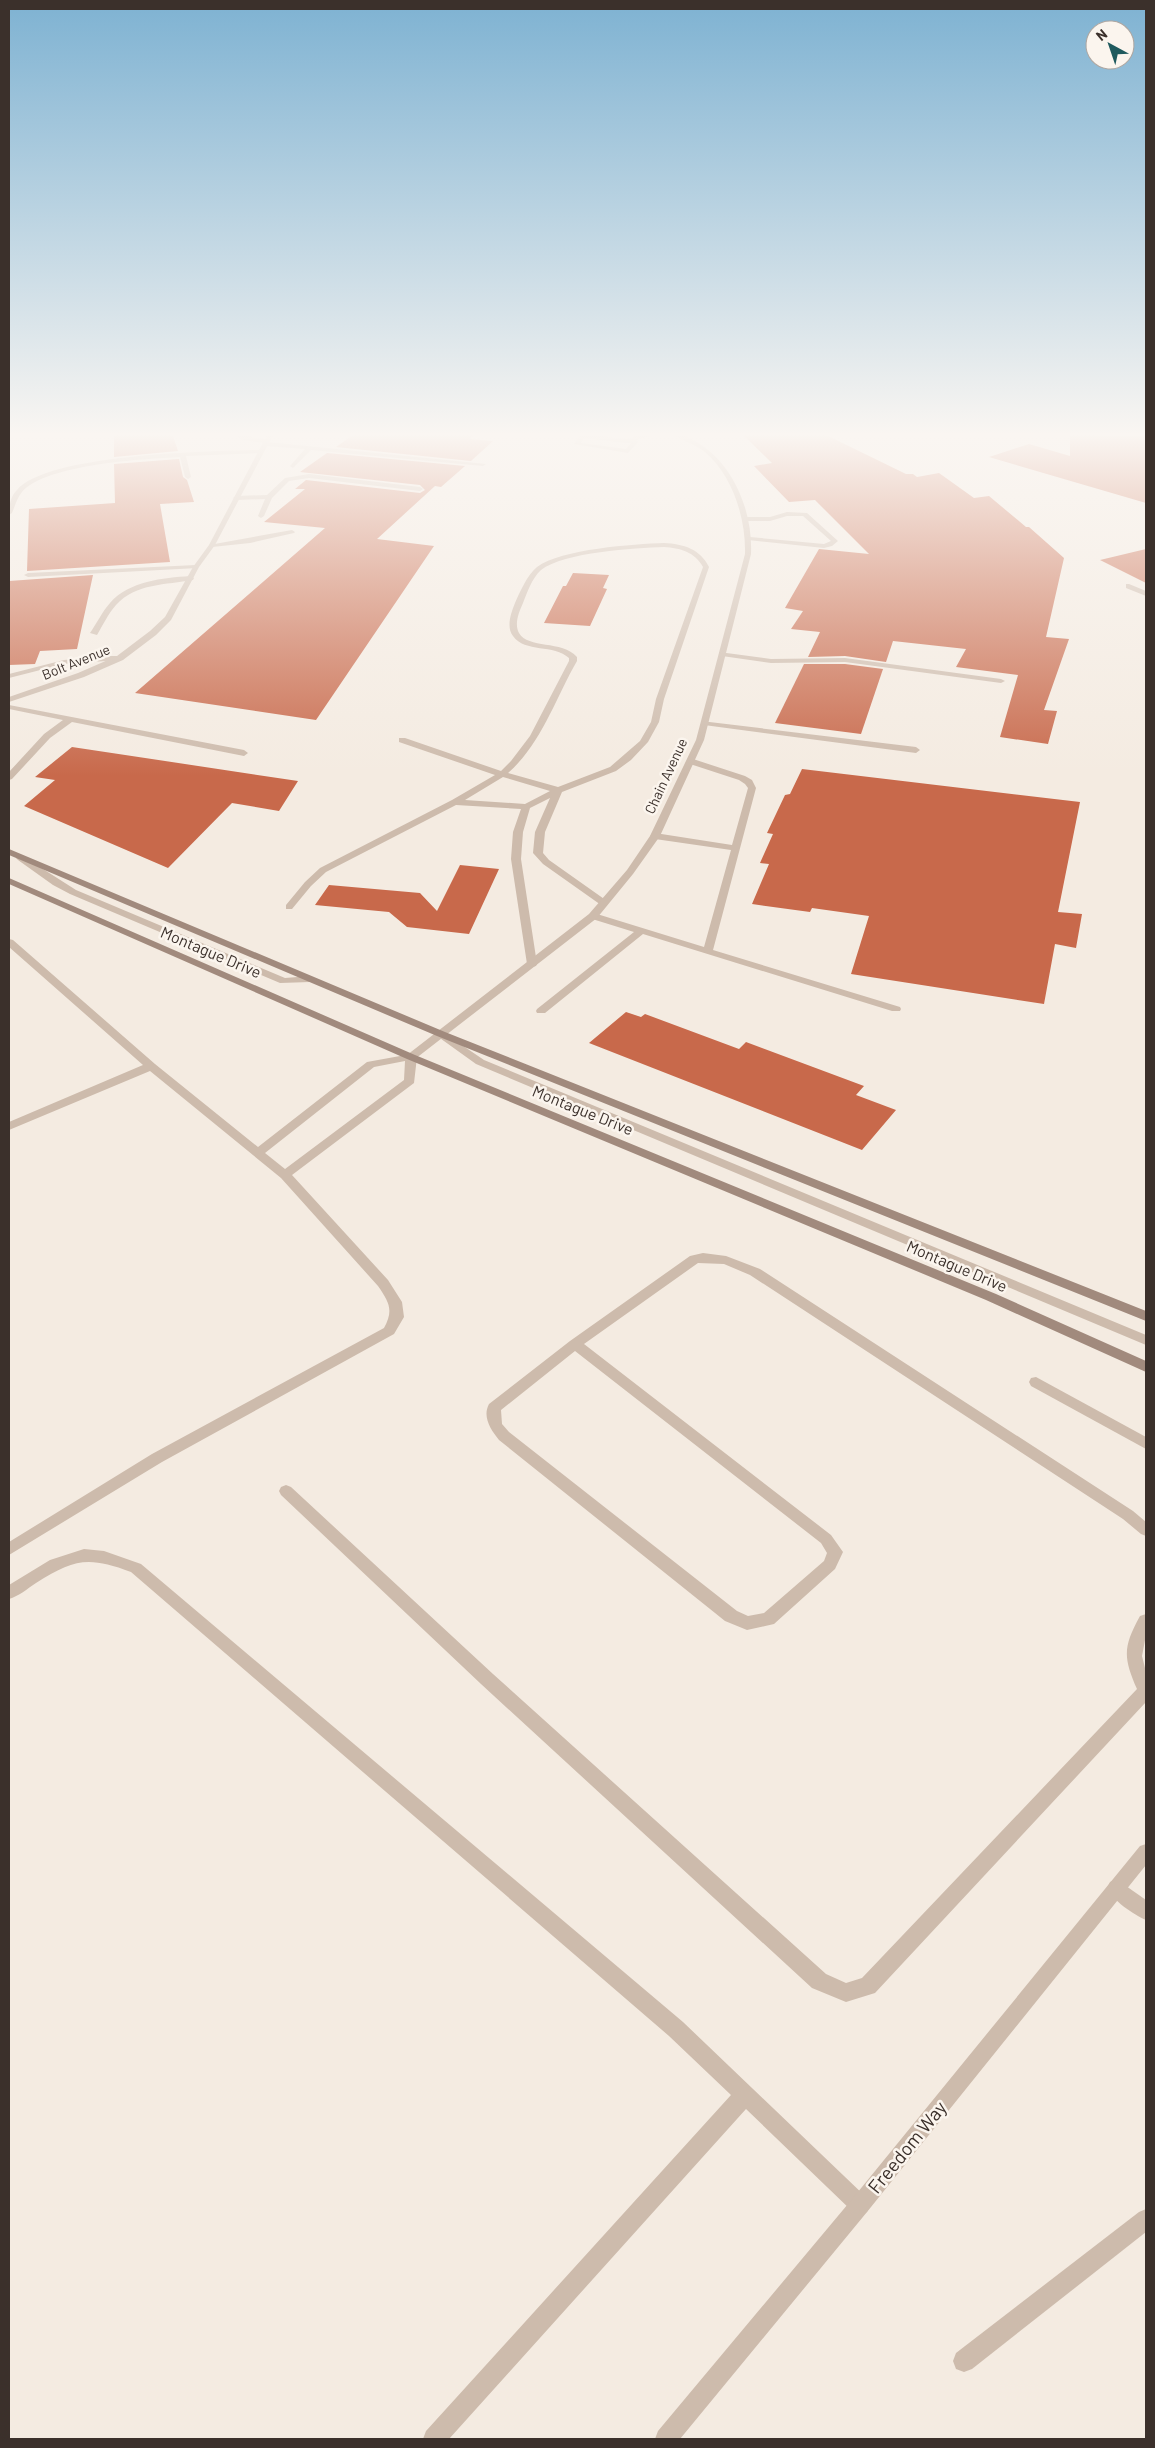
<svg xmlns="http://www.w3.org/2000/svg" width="1155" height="2448" viewBox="0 0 1155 2448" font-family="Barlow,sans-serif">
  <rect width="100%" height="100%" fill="#f4ebe1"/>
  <g fill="#c8694b">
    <path d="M114,433h58l6,18 -64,6z"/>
    <path d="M356,433h120l-7,6 24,2 -22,20 -135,-14z"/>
    <path d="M741,433h81l84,41h7l4,3 22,-4 35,25 15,-2 37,31h3l35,31 -18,79 23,2 -25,71 13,1 -9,33 -48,-7 18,-62 -62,-8 10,-18 -73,-8 -7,21 -41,-6 -37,1 12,-25 -29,-3 12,-18 -18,-3 34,-59 50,5 -54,-54 -26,2 -35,-36 18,-3z"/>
    <path d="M1070,435l76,1v67l-157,-46 40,-13 41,12z"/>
    <path d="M327,453l138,13 -24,21 -6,-1 -58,53 57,7 -118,174 -181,-27 190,-165 -61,-6 41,-33h-10l11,-9 114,13 5,-3 -5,-5 -120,-13z"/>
    <path d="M179,459l4,18 4,3 7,22 -34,2 10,58 -143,9 2,-62 86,-6 -1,-39z"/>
    <path d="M1146,549v34l-46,-23z"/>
    <path d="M573,573l36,2 -6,13 4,1 -17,37 -46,-3 19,-37h3z"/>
    <path d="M93,575l-16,74 -37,2 -5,13 -26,1v-84z"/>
    <path d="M804,664h41l38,5 -22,65 -86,-11z"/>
    <path d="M72,747l226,34 -19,30 -47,-8 -64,65 -144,-62 31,-26 -20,-3z"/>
    <path d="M802,769l278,33 -22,110 24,2 -6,34 -21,-4 -11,60 -193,-30 18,-58 -57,-8 -2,4 -58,-8 17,-40 -9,-1 13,-29 -6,-1 18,-38 5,-1z"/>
    <path d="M460,865l39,4 -30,65 -62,-7 -18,-15 -74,-7 14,-20 91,8 17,18z"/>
    <path d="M626,1012l15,5 4,-3 94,35 7,-7 118,44 -8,9 40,15 -34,40 -273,-107z"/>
  </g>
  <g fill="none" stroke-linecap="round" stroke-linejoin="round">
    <g fill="#cdbbac" fill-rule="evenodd">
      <path d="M231,433l37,7 -1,2 219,22 -3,2 -172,-16 -18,18 -3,-2 15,-17 -40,-3 -3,-2 2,-1 -21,-3z"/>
      <path d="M650,433h11l-25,7 2,2 -10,11 -54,-9 8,-10 44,5zM584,438l42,5h5l-5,6 -45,-6z"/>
      <path d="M260,450l2,3 -76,3 5,21 -3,2 -3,-2 -5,-20c-36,2 -134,7 -158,35 -5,6 -7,14 -10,21l-3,2c0,-9 1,-18 8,-25 31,-36 194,-39 243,-40z"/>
      <path d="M309,474l111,13 3,2 -3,2 -111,-13 -20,3 -17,17 -8,18 -3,2 -3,-2 7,-17 -29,1 -3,-2 3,-2 31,-1 18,-17z"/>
      <path d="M787,512l20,1 31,28 -6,5 -8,2 -76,-8 -1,-1 3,-2 74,7 7,-3 -28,-25h-16l-17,5h-25l-3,-2 3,-2h25z"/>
      <path d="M292,530l3,2 -1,1 -44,10 -38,4 -3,-2z"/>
      <path d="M664,543c20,1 36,6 45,24l-45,132 -5,23 -11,20 -17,18 -15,11 -54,21 -17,40 -2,21 6,7 58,41v4h-6l-58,-41 -10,-11 2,-21 15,-34 -20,10 -7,24 -2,27 16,105 -1,2 -4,1 -5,-3 -16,-105 2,-27 8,-23 -65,-4 -130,67 -15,14 -19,23h-6v-4l19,-23 15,-14 132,-68 43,-25 -96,-33v-4h6l96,33 10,-10 19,-25 39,-75v-3c-15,-14 -44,-5 -56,-22 -7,-9 -2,-23 2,-33 5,-11 12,-28 22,-36 24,-18 97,-23 127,-24zM664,547c16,1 31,5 39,20l-47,132 -5,23 -11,19 -30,26 -52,20 -50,-14c34,-30 47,-74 69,-112v-4c-15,-17 -49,-8 -58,-24 -5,-9 0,-21 4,-30 4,-10 9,-25 18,-33 23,-18 94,-22 123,-23zM503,777l47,14 -25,13 -60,-4z"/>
      <path d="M196,565l2,1v2l-170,9 -4,-2 4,-2z"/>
      <path d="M190,576l4,2 -1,2c-27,5 -57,3 -77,25 -8,9 -13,20 -19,30l-7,-2c7,-10 12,-21 20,-30 19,-22 53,-25 80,-27z"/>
      <path d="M1129,584l17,7v5l-20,-8v-4z"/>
      <path d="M719,652l52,7 74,-1 156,21 4,2 -4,2 -156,-21 -74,1 -49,-7h-3z"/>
      <path d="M105,656h15l4,2 -4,2 -56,4 -55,14v-4l55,-14z"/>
      <path d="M9,705l235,45 4,3 -4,3 -172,-34 -22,16 -38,41 -3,1v-8l35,-38 19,-14 -54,-11z"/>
      <path d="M701,721l215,26 4,3 -4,3 -212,-28h-3z"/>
      <path d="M690,758l55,18 7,4 4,8 -43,162 187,57 1,2 -1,2h-8l-249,-77 -98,79h-8l-1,-2 1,-2 97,-77 -45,-14v-4h8l107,33 27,-97 -76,-11 -5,-3 5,-3 77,12 16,-57 -3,-4 -6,-4 -52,-17v-4z"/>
      <path d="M21,855l55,35 209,88 25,-2 5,3 -5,3 -30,1 -210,-89 -17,-9 -35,-25 -2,-2z"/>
      <path d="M9,939l4,1 142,124 103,83 109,-85 44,-8 6,3 -3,26 -122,92 96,105 14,22 2,15 -10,17 -232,128 -153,93v-13l143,-88 232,-126c10,-18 5,-26 -6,-42l-97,-108 -131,-107 -141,59v-8l134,-57 -134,-118zM405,1061l-1,19 -119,89 -20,-16 109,-86z"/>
      <path d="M441,1031l43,29 662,275v10l-670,-281 -39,-28 -1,-2z"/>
      <path d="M703,1253l23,3 34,13 373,242 13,11v14l-5,-2 -18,-15 -373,-244 -26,-11 -26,-1 -114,81 247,191 12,17 -8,17 -61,55 -27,6 -22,-9 -226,-181c-8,-10 -17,-23 -10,-36l81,-63 120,-85zM575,1351l246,192 6,10 -3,8 -60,52 -16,3 -11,-5 -228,-179 -7,-8 -1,-14z"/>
      <path d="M1036,1377l110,60v12l-115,-63 -2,-4 2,-4z"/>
      <path d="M286,1485l5,2 202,187 333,300 20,9 16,-5 275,-289c-14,-32 -14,-42 3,-73l6,-2v21l-4,21 4,16v30l-271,291 -29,9 -34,-14 -331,-304 -200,-189 -2,-4 2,-4z"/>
      <path d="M84,1549l20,2 37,13 542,458 184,176 3,7 -3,7 -7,3 -7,-3 -107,-103 -297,330h-26l3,-8 305,-336 -62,-59 -538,-464c-43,-16 -57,-13 -95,11 -9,6 -17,13 -27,16v-14l41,-25z"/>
      <path d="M1116,1879l30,21v20c-12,-5 -34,-20 -39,-32l3,-6z"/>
      <path d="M1146,2209v23l-174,137 -8,3 -8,-3 -3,-8 3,-8 183,-141z"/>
    </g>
    <g fill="#cdbbac" fill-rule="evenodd">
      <path d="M268,433h6l-59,112 -16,22 -28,53 -15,15 -33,25 -39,17 -75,25v-5l69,-24 39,-17 33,-25 15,-14 28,-50 16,-22z"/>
      <path d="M671,433c9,0 14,3 22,7 40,21 60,71 58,114l-47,186 -44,96 -27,38 -36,44 -182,141h-8l-2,-2 2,-2 182,-141 38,-44 23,-34 46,-96 49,-186c1,-35 -12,-78 -40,-102 -10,-8 -23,-11 -34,-19z"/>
    </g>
    <path fill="#cdbbac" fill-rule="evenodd" d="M1146,1844v21l-279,347 -187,227h-25l3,-8 195,-233 287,-352z"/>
    <g fill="#a18a7d" fill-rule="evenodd">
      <path d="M9,849l436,183 701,279v10l-709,-285 -428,-181z"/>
      <path d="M9,878l406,177 581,239 150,67v11l-160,-72 -579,-241 -398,-175z"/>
    </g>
  </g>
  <linearGradient id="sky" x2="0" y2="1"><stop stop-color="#7eb2d2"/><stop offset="0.56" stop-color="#faf6f2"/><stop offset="1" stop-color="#faf6f2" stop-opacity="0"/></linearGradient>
  <rect width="1155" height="776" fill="url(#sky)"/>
  <g text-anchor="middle" stroke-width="5" stroke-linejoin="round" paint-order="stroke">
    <g font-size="14" fill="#3b302b" stroke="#fbf5ee">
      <text transform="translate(76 662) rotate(-22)" y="5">Bolt Avenue</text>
      <text transform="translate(666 776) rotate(-65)" y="5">Chain Avenue</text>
    </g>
    <g font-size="16" fill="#3b302b" stroke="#fbf5ee">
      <text transform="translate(211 952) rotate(23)" y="6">Montague Drive</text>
      <text transform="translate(583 1110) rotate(22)" y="6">Montague Drive</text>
      <text transform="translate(957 1266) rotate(23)" y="6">Montague Drive</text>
    </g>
    <g font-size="19" fill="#3b302b" stroke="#fbf5ee">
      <text transform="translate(907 2147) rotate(-51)" y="7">Freedom Way</text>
    </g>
  </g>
  <rect width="1155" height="2448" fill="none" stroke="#3b302b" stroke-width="20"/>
  <g transform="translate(1110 45) rotate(320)"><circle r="24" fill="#fbf5ee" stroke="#aea6a0"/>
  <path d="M0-4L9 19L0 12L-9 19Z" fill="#1f5a5e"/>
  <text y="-8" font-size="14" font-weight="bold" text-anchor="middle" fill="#3b302b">N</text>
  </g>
</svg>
